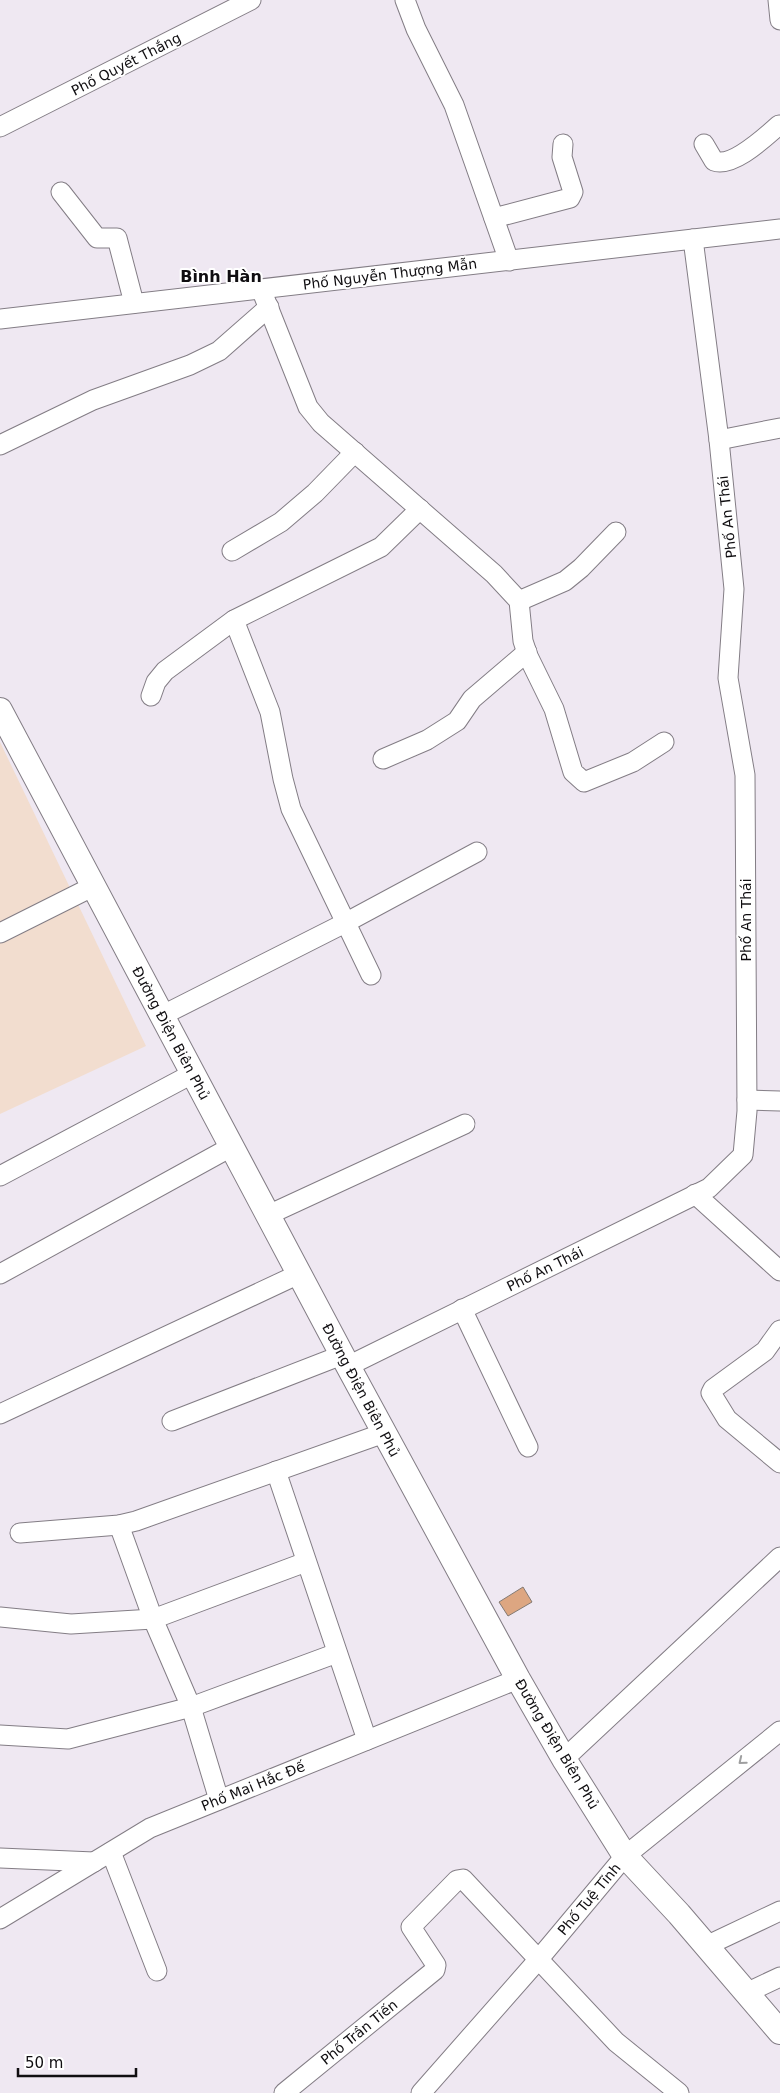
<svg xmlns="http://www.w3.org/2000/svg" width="780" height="2093" viewBox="0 0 780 2093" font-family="'DejaVu Sans',sans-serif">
  <rect width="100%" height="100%" fill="#efe8f2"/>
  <path fill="#f2ddcf" d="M0,742l146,304 -146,68z"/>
  <path fill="#dda681" stroke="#837a74" d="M523,1587l9,15 -24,14 -9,-14z"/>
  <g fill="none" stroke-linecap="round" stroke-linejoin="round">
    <g stroke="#837d85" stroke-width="21">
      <g id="minor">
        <path d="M405,0l11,29 38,76 55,156"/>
        <path d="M778,0l2,20"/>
        <path d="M0,127l251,-127"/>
        <path d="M704,144l10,17c19,7 51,-24 65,-36"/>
        <path d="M61,192l36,46h20l17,65"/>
        <path d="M494,218l76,-20 3,-6 -11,-35 1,-13"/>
        <path d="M261,289l47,118 13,16 173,151 25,27 4,40 5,15 26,53 19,63 11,10 49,-20 31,-20"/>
        <path d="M0,319l780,-90"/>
        <path d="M719,440l61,-12"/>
        <path d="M0,445l93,-45 97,-35 29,-14 50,-44"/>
        <path d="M232,551l49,-29 34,-29 40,-41"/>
        <path d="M519,601l46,-20 16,-13 35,-36"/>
        <path d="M234,620l36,92 13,67 8,30 80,166"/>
        <path d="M151,696l5,-14 9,-11 69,-51 147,-73 39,-38"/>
        <path d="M383,759l44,-19 30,-19 15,-22 55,-47"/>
        <path d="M0,933l94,-47"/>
        <path d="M161,1016l184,-93 132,-71"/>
        <path d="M747,1100l33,1"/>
        <path d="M0,1176l192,-102"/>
        <path d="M695,1194l85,77"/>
        <path d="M268,1215l197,-91"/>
        <path d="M0,1274l231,-127"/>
        <path d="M462,1309l66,138"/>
        <path d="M780,1330l-15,21 -52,38 -2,4 16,26 53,44"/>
        <path d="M348,1366l361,-178 34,-33 4,-44 -2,-336 -17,-97 6,-89 -15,-149 -26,-201"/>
        <path d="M0,1414l299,-140"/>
        <path d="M172,1421l170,-66"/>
        <path d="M276,1471l91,269"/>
        <path d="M119,1525l34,94 38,88 28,93"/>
        <path d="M20,1533l99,-8 17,-4 248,-88"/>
        <path d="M0,1617l71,7 82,-5 153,-57"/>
        <path d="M0,1735l68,4 123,-32 146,-54"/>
        <path d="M564,1759l216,-202"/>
        <path d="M111,1852l46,119"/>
        <path d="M0,1858l94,4"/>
        <path d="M0,1919l150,-91 368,-149"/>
        <path d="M706,1946l74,-35"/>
        <path d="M746,1993l34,-16"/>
        <path d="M284,2093l151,-123 1,-5 -25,-38 46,-47 6,-1 153,163 63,51"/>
        <path d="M421,2093l117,-133 87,-104 155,-125"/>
      </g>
    </g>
    <g stroke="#837d85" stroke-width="26">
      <path id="major" d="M0,710l348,656 170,313 46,80 61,97 54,58 101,118"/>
    </g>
    <use href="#minor" stroke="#fff" stroke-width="19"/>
    <use href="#major" stroke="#fff" stroke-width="24"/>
  </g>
  <defs><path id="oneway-chevron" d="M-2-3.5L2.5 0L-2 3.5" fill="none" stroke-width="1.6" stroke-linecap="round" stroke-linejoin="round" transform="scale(1.25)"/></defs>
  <use stroke="#9f9fa0" href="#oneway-chevron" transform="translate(742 1761) rotate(141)"/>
  <g text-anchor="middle" stroke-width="4" stroke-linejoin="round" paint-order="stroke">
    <g font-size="14" fill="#100e11" stroke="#fff">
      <text transform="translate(126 64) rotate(-27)" y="5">Phố Quyết Thắng</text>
      <text transform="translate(390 274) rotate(-7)" y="5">Phố Nguyễn Thượng Mẫn</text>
      <text transform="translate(727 517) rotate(-96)" y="5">Phố An Thái</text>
      <text transform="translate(746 920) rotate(-90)" y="5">Phố An Thái</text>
      <text transform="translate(171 1033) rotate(62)" y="5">Đường Điện Biên Phủ</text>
      <text transform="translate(545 1269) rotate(-26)" y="5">Phố An Thái</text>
      <text transform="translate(361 1390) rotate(62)" y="5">Đường Điện Biên Phủ</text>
      <text transform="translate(557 1744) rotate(59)" y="5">Đường Điện Biên Phủ</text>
      <text transform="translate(253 1786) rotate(-22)" y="5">Phố Mai Hắc Đế</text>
      <text transform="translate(589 1899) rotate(-50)" y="5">Phố Tuệ Tĩnh</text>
      <text transform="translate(359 2032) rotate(-39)" y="5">Phố Trần Tiến</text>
    </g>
    <g font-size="16" font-weight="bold" fill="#100e11" stroke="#fff">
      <text x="221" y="282">Bình Hàn</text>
    </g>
  </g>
  <path d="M18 2068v8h118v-8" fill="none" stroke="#100e11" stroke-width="2.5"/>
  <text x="25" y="2068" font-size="15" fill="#100e11" stroke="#ffffff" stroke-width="4" paint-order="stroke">50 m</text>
</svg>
